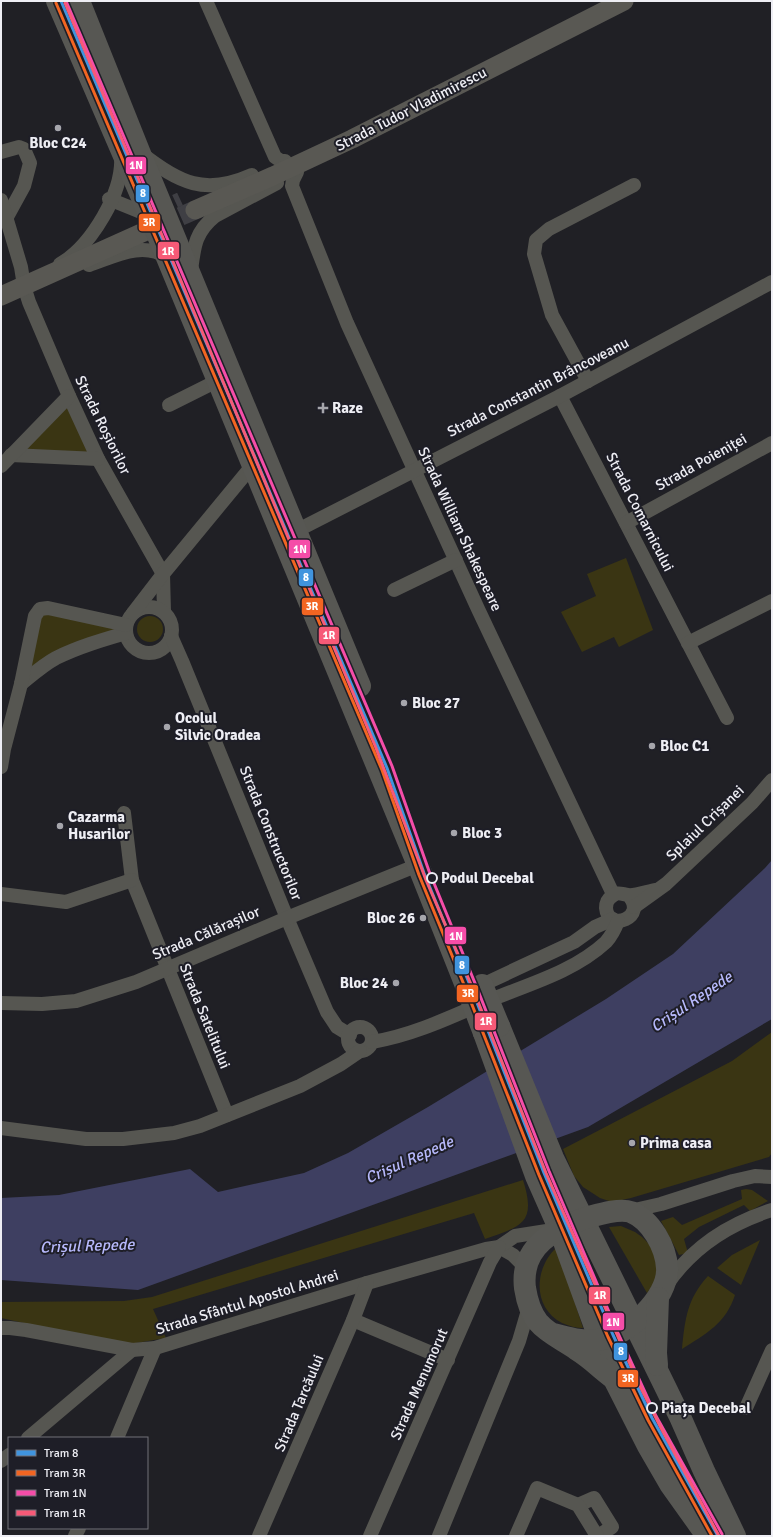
<svg xmlns="http://www.w3.org/2000/svg" width="773" height="1537" viewBox="0 0 773 1537" font-family="Signika,sans-serif">
  <rect width="100%" height="100%" fill="#202025"/>
  <g fill="#3a3513">
    <path d="M69,396l29,63 -87,-4z"/>
    <path d="M626,558l27,72 -34,17 -5,-10 -32,15 -21,-40 35,-16 -9,-22z"/>
    <path d="M40,609l86,16 -23,14 -82,45z"/>
    <circle cx="150" cy="629" r="13"/>
    <path d="M772,1032v121l-3,4 -138,41 -19,4 -12,-4 -17,-11 -9,-11 -11,-27 169,-88z"/>
    <path d="M523,1180c14,44 -2,46 -38,59l-11,-26 -321,96 13,29 -42,7 -123,-27v-16l123,-1 28,-4z"/>
    <path d="M746,1189l6,1 16,11 -18,10 -6,-6 -45,22 -15,12 4,14 -9,2 -18,-34 12,-4 9,8 60,-26 -1,-9z"/>
    <path d="M621,1226l14,6 7,5 7,7 8,14v22l-10,13 -38,-66z"/>
    <path d="M760,1240l-19,45 -24,-17 15,-13z"/>
    <path d="M557,1247l26,81c-7,0 -14,-2 -21,-5 -30,-16 -28,-55 -5,-76z"/>
    <path d="M708,1276l27,19c-9,28 -29,39 -53,54 3,-30 5,-50 26,-73z"/>
  </g>
  <path fill="#3e3f61" d="M772,860v159l-184,108 -450,163 -137,-10v-82l58,-3 131,-26 28,23 86,-19 44,-20 80,-46 178,-108 67,-45 92,-86z"/>
  <g fill="none" stroke-linecap="round" stroke-linejoin="round">
    <path stroke="#3f3f44" stroke-width="14" stroke-dasharray="14 7" stroke-linecap="butt" d="M156,210l24,-11"/>
    <path stroke="#3f3f44" stroke-width="19" stroke-dasharray="19 10" stroke-linecap="butt" d="M154,228l41,-18"/>
    <g stroke="#565651" stroke-width="14">
      <path d="M206,1l69,156 6,4h4"/>
      <path d="M1,152l18,-5 5,2 6,14 -6,23 -17,31"/>
      <path d="M141,153c38,30 64,43 111,22"/>
      <path d="M297,172l-4,8 -1,6 55,137 131,286 135,285"/>
      <path d="M109,199l37,15"/>
      <path d="M1,200l20,67 3,19 5,16 40,94 29,63 65,115"/>
      <path d="M60,264c31,-18 64,-72 61,-109"/>
      <path d="M89,265c24,-8 55,-25 78,-7"/>
      <path d="M191,271c3,-24 4,-39 24,-55l62,-33"/>
      <path d="M588,381l-36,-66 -18,-61 2,-14 13,-11 85,-44"/>
      <path d="M560,396l167,322"/>
      <path d="M169,405l48,-24"/>
      <path d="M11,455l87,4"/>
      <path d="M1,466l68,-70"/>
      <path d="M626,523l146,-80"/>
      <path d="M296,531l264,-135 212,-114"/>
      <path d="M163,574l1,38"/>
      <path d="M394,590l62,-30"/>
      <circle cx="149" cy="630" r="23"/>
      <path d="M133,613l30,-39 89,-108"/>
      <path d="M171,636l11,25 105,257 40,94 10,15 13,8"/>
      <path d="M688,643l84,-42"/>
      <path d="M21,684c11,-9 22,-19 35,-26 22,-11 46,-18 70,-25"/>
      <path d="M1,767l3,-18 17,-65 14,-68 5,-7 8,-1 78,17"/>
      <path d="M124,813l8,67 95,235"/>
      <path d="M1,894l65,8 66,-22"/>
      <path d="M628,895c21,22 -20,38 -22,13 0,-5 2,-9 5,-11 6,-6 10,-3 17,-2 6,1 21,-4 28,-5"/>
      <path d="M634,907l32,-23 86,-81 20,-23"/>
      <path d="M482,985l92,-43 21,-15 18,-8"/>
      <path d="M1,1003l41,1 34,-3 60,-19 151,-64 131,-53"/>
      <circle cx="360" cy="1039" r="12"/>
      <path d="M372,1042c43,-7 83,-27 123,-44 38,-15 81,-28 111,-56 6,-7 9,-13 12,-21"/>
      <path d="M1,1128l85,11h37l51,-6 26,-7 100,-40 41,-22 19,-13"/>
      <path d="M630,1211l31,-7 72,-23 22,-5 17,1"/>
      <path d="M499,1247l14,8 12,12"/>
      <path d="M666,1286c26,-39 62,-62 106,-76"/>
      <path d="M353,1320l95,40"/>
      <path d="M1,1328h9l16,2 106,20 23,-2 212,-65 119,-34 13,-2 16,-11 38,-6"/>
      <path d="M746,1408l26,-58"/>
      <path d="M28,1438l104,-88"/>
      <path d="M117,1438l38,-90"/>
      <path d="M1,1461l8,-6"/>
      <path d="M578,1505l16,-7 18,29 -14,9"/>
      <path d="M75,1536l4,-8"/>
      <path d="M259,1536l94,-216 14,-37"/>
      <path d="M370,1536l120,-274 9,-15"/>
      <path d="M439,1536l80,-195 10,-34"/>
      <path d="M516,1536l21,-48 41,17 19,31"/>
    </g>
    <g stroke="#595853" stroke-width="19">
      <path d="M195,210l78,-34 79,-37 272,-138"/>
      <path d="M1,296l145,-65"/>
    </g>
    <g stroke="#575753" stroke-width="22">
      <path d="M57,1l92,213 269,651 50,126"/>
      <path d="M79,1l60,150 221,535"/>
      <path d="M499,1026l54,132 128,261 23,52 31,65"/>
      <path d="M484,1033l52,143 23,52 55,151 34,67 22,38 37,52"/>
      <path d="M553,1334c15,4 30,8 45,6 28,-3 71,-42 69,-72 -1,-21 -16,-48 -36,-56 -11,-4 -31,2 -42,5 -34,11 -69,29 -64,71 2,13 5,24 13,34 10,12 27,19 39,28 13,8 24,19 36,28"/>
      <path d="M657,1365l-1,-12 2,-55"/>
    </g>
    <g stroke="#575753" stroke-width="22">
      <path d="M482,985l17,41"/>
      <path d="M468,991l16,42"/>
    </g>
    <g stroke="#1e1e27" stroke-width="6">
      <path id="tram-1" d="M61,1l326,767 37,105 48,117 72,183 69,162 39,83 66,118"/>
    </g>
    <g stroke="#1e1e27" stroke-width="6">
      <path id="tram-2" d="M56,3l326,767 37,105 48,117 72,183 69,162 40,83 64,116"/>
    </g>
    <g stroke="#1e1e27" stroke-width="6">
      <path id="tram-3" d="M66,1l326,765 37,105 48,117 72,183 69,162 38,83 66,118"/>
    </g>
    <g stroke="#1e1e27" stroke-width="6">
      <path id="tram-4" d="M65,3l311,745 50,132 47,109 73,184 91,207 24,48 58,108"/>
    </g>
    <use href="#tram-1" stroke="#4094de" stroke-width="3"/>
    <use href="#tram-2" stroke="#f26522" stroke-width="3"/>
    <use href="#tram-3" stroke="#f54da8" stroke-width="3"/>
    <use href="#tram-4" stroke="#f75a77" stroke-width="3"/>
  </g>
  <g fill="#a6a6ac" stroke="#1e1e27" stroke-width="1.5">
    <circle cx="58" cy="128" r="4"/>
    <path d="M321 402h4v4h4v4h-4v4h-4v-4h-4v-4h4z"/>
    <circle cx="404" cy="703" r="4"/>
    <circle cx="167" cy="727" r="4"/>
    <circle cx="652" cy="746" r="4"/>
    <circle cx="60" cy="826" r="4"/>
    <circle cx="454" cy="833" r="4"/>
    <circle cx="423" cy="918" r="4"/>
    <circle cx="396" cy="983" r="4"/>
    <circle cx="632" cy="1143" r="4"/>
  </g>
  <g fill="#1e1e27" stroke="#eeeef4" stroke-width="2">
    <circle cx="432" cy="878" r="5"/>
    <circle cx="652" cy="1408" r="5"/>
  </g>
  <g text-anchor="middle" stroke-width="4" stroke-linejoin="round" paint-order="stroke">
    <g font-size="15" fill="#eeeef4" stroke="#1e1e27">
      <text transform="translate(411 109) rotate(-27)" y="5">Strada Tudor Vladimirescu</text>
      <text transform="translate(538 387) rotate(-27)" y="5">Strada Constantin Brâncoveanu</text>
      <text transform="translate(103 425) rotate(64)" y="5">Strada Roșiorilor</text>
      <text transform="translate(701 462) rotate(-29)" y="5">Strada Poieniței</text>
      <text transform="translate(640 512) rotate(63)" y="5">Strada Comarnicului</text>
      <text transform="translate(460 529) rotate(65)" y="5">Strada William Shakespeare</text>
      <text transform="translate(705 823) rotate(-44)" y="5">Splaiul Crișanei</text>
      <text transform="translate(271 833) rotate(68)" y="5">Strada Constructorilor</text>
      <text transform="translate(206 933) rotate(-23)" y="5">Strada Călărașilor</text>
      <text transform="translate(205 1016) rotate(68)" y="5">Strada Satelitului</text>
      <text transform="translate(247 1302) rotate(-17)" y="5">Strada Sfântul Apostol Andrei</text>
      <text transform="translate(419 1384) rotate(-66)" y="5">Strada Menumorut</text>
      <text transform="translate(299 1403) rotate(-67)" y="5">Strada Tarcăului</text>
    </g>
    <g font-size="15" font-weight="bold" fill="#eeeef4" stroke="#1e1e27" text-anchor="start">
      <text x="58" y="148" text-anchor="middle">Bloc C24</text>
      <text x="332" y="413">Raze</text>
      <text x="412" y="708">Bloc 27</text>
      <text x="175" y="723">Ocolul<tspan x="175" dy="17">Silvic Oradea</tspan></text>
      <text x="660" y="751">Bloc C1</text>
      <text x="68" y="822">Cazarma<tspan x="68" dy="17">Husarilor</tspan></text>
      <text x="462" y="838">Bloc 3</text>
      <text x="415" y="923" text-anchor="end">Bloc 26</text>
      <text x="388" y="988" text-anchor="end">Bloc 24</text>
      <text x="640" y="1148">Prima casa</text>
    </g>
    <g font-size="15" font-weight="bold" fill="#eeeef4" stroke="#1e1e27" text-anchor="start">
      <text x="441" y="883">Podul Decebal</text>
      <text x="661" y="1413">Piața Decebal</text>
    </g>
    <g font-size="16" font-style="italic" fill="#b7b9fc" stroke="#1e1e27">
      <text transform="translate(691 1001) rotate(-34)" y="6">Crișul Repede</text>
      <text transform="translate(409 1159) rotate(-24)" y="6">Crișul Repede</text>
      <text transform="translate(87 1245) rotate(-2)" y="6">Crișul Repede</text>
    </g>
  </g>
  <g stroke="#1e1e27" stroke-width="1.5">
    <rect x="125" y="156" width="22" height="19" rx="4" fill="#f54da8"/>
    <rect x="135" y="184" width="15" height="19" rx="4" fill="#4094de"/>
    <rect x="138" y="213" width="23" height="19" rx="4" fill="#f26522"/>
    <rect x="157" y="241" width="23" height="19" rx="4" fill="#f75a77"/>
    <rect x="288" y="539" width="23" height="20" rx="4" fill="#f54da8"/>
    <rect x="298" y="568" width="16" height="19" rx="4" fill="#4094de"/>
    <rect x="301" y="597" width="23" height="19" rx="4" fill="#f26522"/>
    <rect x="318" y="626" width="22" height="19" rx="4" fill="#f75a77"/>
    <rect x="444" y="926" width="23" height="19" rx="4" fill="#f54da8"/>
    <rect x="454" y="955" width="16" height="20" rx="4" fill="#4094de"/>
    <rect x="456" y="984" width="23" height="19" rx="4" fill="#f26522"/>
    <rect x="474" y="1012" width="23" height="19" rx="4" fill="#f75a77"/>
    <rect x="588" y="1286" width="23" height="19" rx="4" fill="#f75a77"/>
    <rect x="602" y="1312" width="23" height="19" rx="4" fill="#f54da8"/>
    <rect x="613" y="1342" width="15" height="19" rx="4" fill="#4094de"/>
    <rect x="617" y="1369" width="22" height="19" rx="4" fill="#f26522"/>
  </g>
  <g font-size="11" text-anchor="middle" font-weight="bold" fill="#fff">
    <text x="136" y="169">1N</text>
    <text x="143" y="197">8</text>
    <text x="149" y="226">3R</text>
    <text x="168" y="255">1R</text>
    <text x="300" y="553">1N</text>
    <text x="306" y="581">8</text>
    <text x="312" y="610">3R</text>
    <text x="329" y="639">1R</text>
    <text x="456" y="940">1N</text>
    <text x="462" y="969">8</text>
    <text x="468" y="997">3R</text>
    <text x="486" y="1025">1R</text>
    <text x="600" y="1299">1R</text>
    <text x="613" y="1326">1N</text>
    <text x="621" y="1355">8</text>
    <text x="628" y="1382">3R</text>
  </g>
  <rect width="773" height="1537" fill="none" stroke="#eeeef4" stroke-width="4"/>
  <rect x="8" y="1437" width="140" height="92" fill="#1e1e27" stroke="#717179"/>
  <rect x="16" y="1450" width="20" height="6" fill="#4094de" stroke="#717179"/>
  <text x="44" y="1457" font-size="12" fill="#eeeef4">Tram 8</text>
  <rect x="16" y="1470" width="20" height="6" fill="#f26522" stroke="#717179"/>
  <text x="44" y="1477" font-size="12" fill="#eeeef4">Tram 3R</text>
  <rect x="16" y="1490" width="20" height="6" fill="#f54da8" stroke="#717179"/>
  <text x="44" y="1497" font-size="12" fill="#eeeef4">Tram 1N</text>
  <rect x="16" y="1510" width="20" height="6" fill="#f75a77" stroke="#717179"/>
  <text x="44" y="1517" font-size="12" fill="#eeeef4">Tram 1R</text>
</svg>
